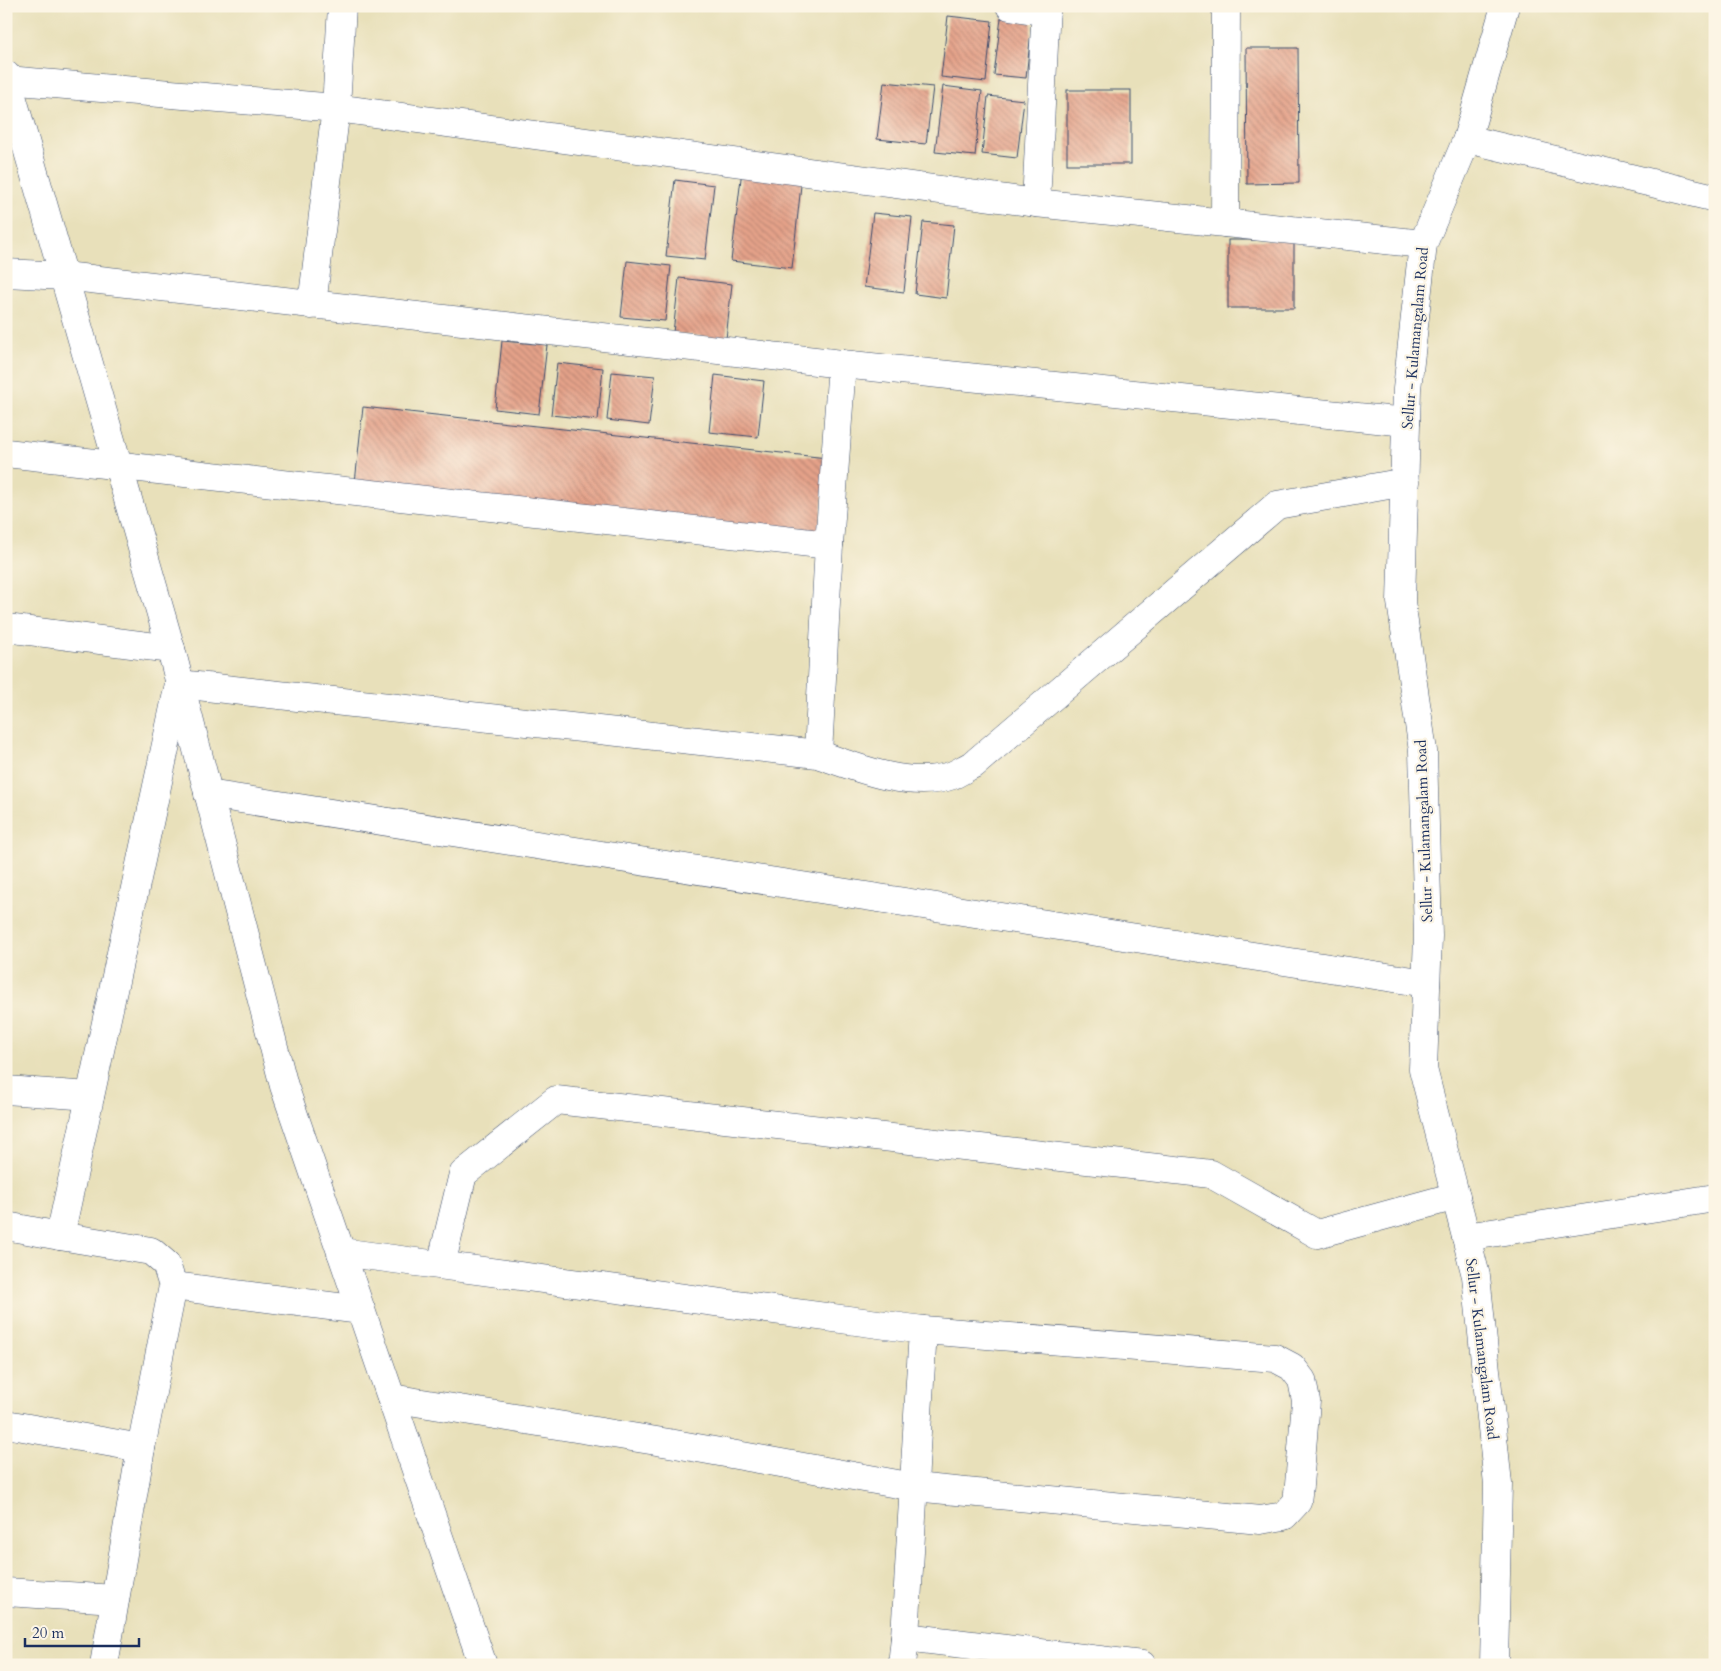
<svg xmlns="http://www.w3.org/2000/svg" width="1721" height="1671" viewBox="0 0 1721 1671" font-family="Cardo,serif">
  <defs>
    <pattern id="building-back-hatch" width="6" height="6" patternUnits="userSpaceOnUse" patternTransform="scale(1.25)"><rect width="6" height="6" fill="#e5a289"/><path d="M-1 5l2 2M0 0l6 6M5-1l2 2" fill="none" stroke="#b98473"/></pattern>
  </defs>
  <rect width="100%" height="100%" fill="#fcf5e5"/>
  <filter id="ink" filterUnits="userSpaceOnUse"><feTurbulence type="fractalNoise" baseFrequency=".02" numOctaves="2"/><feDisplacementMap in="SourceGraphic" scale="10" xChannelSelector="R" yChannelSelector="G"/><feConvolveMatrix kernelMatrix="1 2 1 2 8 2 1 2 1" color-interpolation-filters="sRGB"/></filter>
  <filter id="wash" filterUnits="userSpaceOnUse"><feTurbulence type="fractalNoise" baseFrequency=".0096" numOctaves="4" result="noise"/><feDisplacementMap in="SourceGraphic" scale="20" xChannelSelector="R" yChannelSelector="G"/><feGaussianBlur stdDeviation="1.12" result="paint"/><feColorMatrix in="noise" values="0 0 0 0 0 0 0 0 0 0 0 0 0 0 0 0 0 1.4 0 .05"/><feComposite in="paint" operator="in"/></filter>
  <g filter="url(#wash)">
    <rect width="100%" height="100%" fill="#e8e0ba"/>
    <g id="blocks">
      <g fill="url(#building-back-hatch)">
        <path d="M948,16l44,5 -6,61 -45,-5z"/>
        <path d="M1001,18l31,4 -6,56 -32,-3z"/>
        <path d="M1246,48h52l1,135 -52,1z"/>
        <path d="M884,82l49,5 -7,57 -49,-5z"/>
        <path d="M943,86l39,5 -7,65 -40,-4z"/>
        <rect x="1067" y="90" width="64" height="74"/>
        <path d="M988,96l36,4 -7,58 -35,-4z"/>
        <path d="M742,170l60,6 -10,92 -61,-7z"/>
        <path d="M675,180l39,5 -9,75 -39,-4z"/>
        <path d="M873,213l39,4 -8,75 -40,-5z"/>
        <path d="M923,222l31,3 -8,73 -31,-4z"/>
        <rect x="1228" y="240" width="66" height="68"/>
        <path d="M627,261l44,5 -6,55 -44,-4z"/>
        <path d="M679,278l53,6 -6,55 -53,-6z"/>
        <path d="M502,341l45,4 -8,69 -44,-5z"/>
        <path d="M557,363l46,5 -5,52 -47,-5z"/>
        <path d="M612,372l43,4 -6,49 -42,-5z"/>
        <path d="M715,375l49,6 -6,56 -49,-5z"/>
        <path d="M363,407l464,51 -8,76 -464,-51z"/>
      </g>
    </g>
  </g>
  <g filter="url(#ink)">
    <use href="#blocks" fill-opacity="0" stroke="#3a4a6c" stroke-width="1"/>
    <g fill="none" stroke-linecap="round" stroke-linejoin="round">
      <g stroke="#3a4a6c" stroke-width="29">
        <g id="street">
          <path d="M1010,6l36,6"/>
          <path d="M1046,6l-10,197 387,41"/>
          <path d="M6,75l165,574 113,437 199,579"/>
          <path d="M7,80l329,28 700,95"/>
          <path d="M1467,139l248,59"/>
          <path d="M1225,223l1,-217"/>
          <path d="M6,273l58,3 778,88 -13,181 -823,-92"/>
          <path d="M312,305l24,-197 6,-102"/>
          <path d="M842,364l564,58"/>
          <path d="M6,628l165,21"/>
          <path d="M818,754l11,-209"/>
          <path d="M208,794l1218,189"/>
          <path d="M6,1090l84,6"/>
          <path d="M6,1226l54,10"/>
          <path d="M1466,1237l249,-39"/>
          <path d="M341,1252l582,78 -18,307"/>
          <path d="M441,1265l22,-91 93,-74 655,74 106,60 139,-38"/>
          <path d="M173,1286l188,24"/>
          <path d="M391,1398l284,46 239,43 346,33 24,-4 13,-14 2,-17 7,-84 -4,-21 -10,-13 -17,-9 -352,-28"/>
          <path d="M6,1424l135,24"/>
          <path d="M6,1592l109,7"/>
          <path d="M104,1665l37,-217 32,-162 -7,-22 -15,-13 -91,-15 119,-552 639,70c39,14 94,36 135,21 7,-3 14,-8 21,-11l303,-259 128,-23"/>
          <path d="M902,1665l3,-28 237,28"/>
        </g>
      </g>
      <g stroke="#3a4a6c" stroke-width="29">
        <path id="secondary" d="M1494,1665l4,-181 -22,-208 -53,-207 5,-133 -5,-185 -22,-149 6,-213 16,-145 44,-105 38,-133"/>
      </g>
      <use href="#street" stroke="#fff" stroke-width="28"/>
      <use href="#secondary" stroke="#fff" stroke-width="28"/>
    </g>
  </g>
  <g text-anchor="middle" stroke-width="4.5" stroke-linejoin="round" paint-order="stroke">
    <g font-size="15" fill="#1b2f5e" stroke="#fcf5e5">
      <text transform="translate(1415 338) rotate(-85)" y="5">Sellur - Kulamangalam Road</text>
      <text transform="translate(1424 831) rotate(-92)" y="5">Sellur - Kulamangalam Road</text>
      <text transform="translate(1482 1349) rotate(83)" y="5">Sellur - Kulamangalam Road</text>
    </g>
  </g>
  <rect width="1721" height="1671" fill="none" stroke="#fcf5e5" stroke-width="25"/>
  <path d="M25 1638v8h114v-8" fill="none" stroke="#1b2f5e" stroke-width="2.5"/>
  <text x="32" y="1638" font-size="15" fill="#1b2f5e" stroke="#fcf5e5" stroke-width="4" paint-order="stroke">20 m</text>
</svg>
